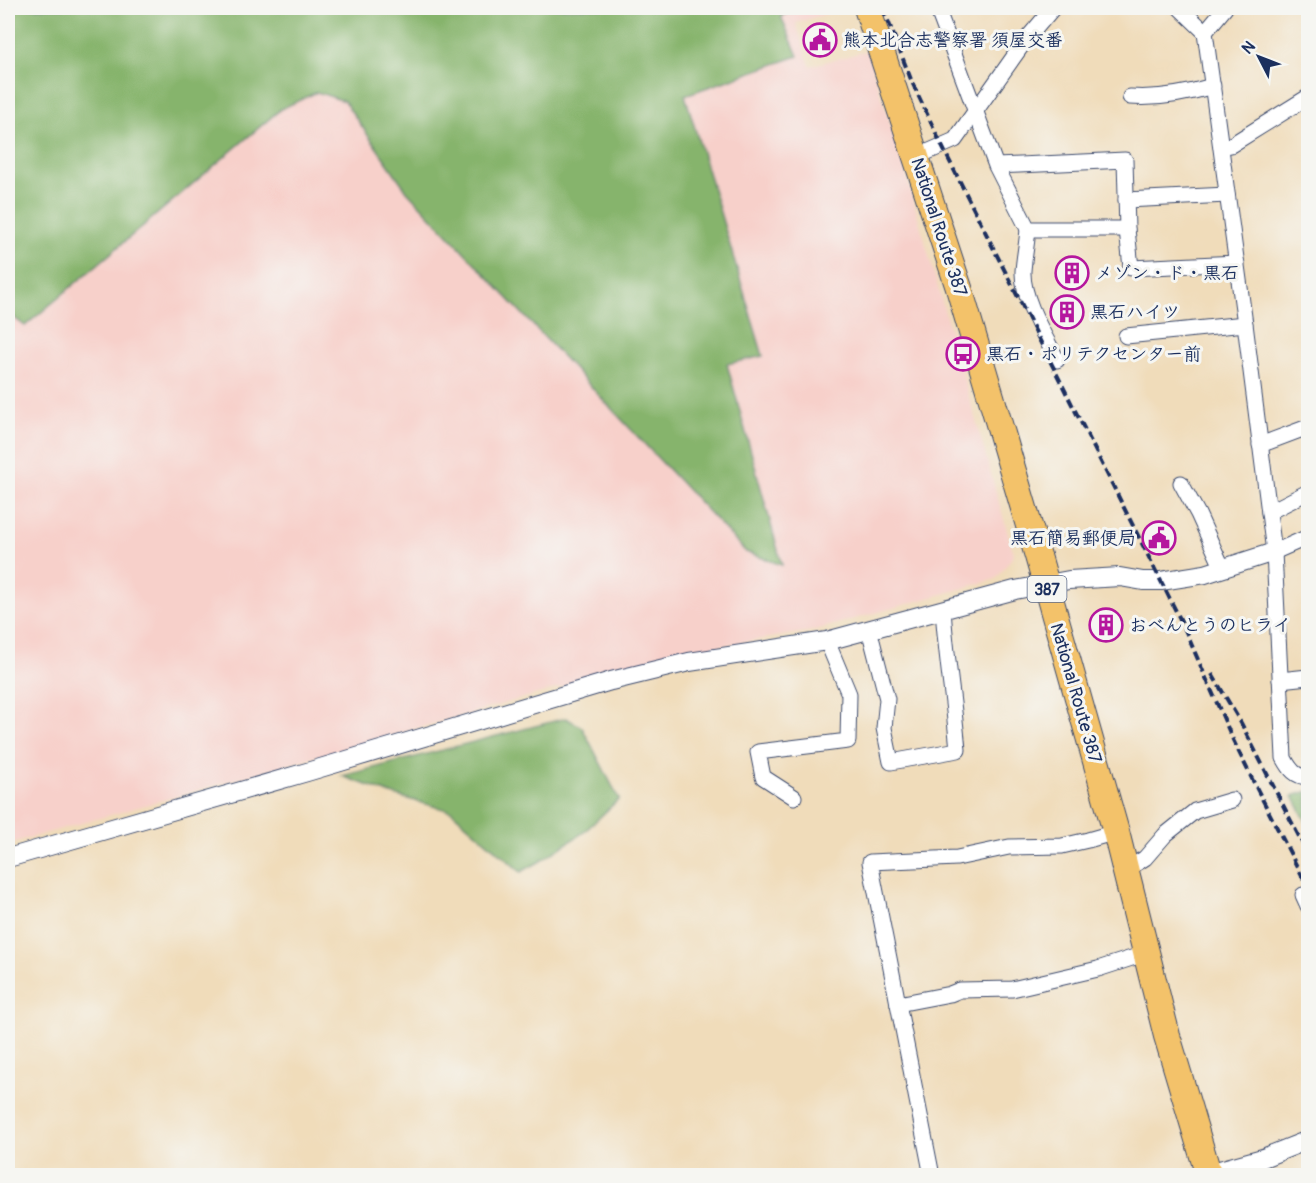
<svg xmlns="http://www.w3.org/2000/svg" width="1316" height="1183" viewBox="0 0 1316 1183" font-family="Pangolin,'Klee One',sans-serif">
  <rect width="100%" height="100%" fill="#f6f6f2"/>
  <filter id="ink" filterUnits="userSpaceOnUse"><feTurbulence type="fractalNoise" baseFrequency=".0167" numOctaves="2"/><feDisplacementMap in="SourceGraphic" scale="12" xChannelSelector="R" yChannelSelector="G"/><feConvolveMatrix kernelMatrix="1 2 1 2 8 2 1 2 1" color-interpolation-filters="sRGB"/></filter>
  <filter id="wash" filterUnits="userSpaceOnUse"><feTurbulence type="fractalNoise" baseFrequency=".008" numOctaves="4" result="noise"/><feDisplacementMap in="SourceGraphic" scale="24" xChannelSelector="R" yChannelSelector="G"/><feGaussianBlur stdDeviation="1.35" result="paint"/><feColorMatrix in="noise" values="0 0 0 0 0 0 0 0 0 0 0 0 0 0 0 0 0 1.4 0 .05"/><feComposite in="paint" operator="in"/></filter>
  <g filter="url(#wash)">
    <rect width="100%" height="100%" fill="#f0dcba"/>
    <path fill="#f7d0ca" d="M8,8h838l-50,15 14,43 57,-15 36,113 111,391 -18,24 -184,52 -122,20 -682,193z"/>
    <g fill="#86b46c" stroke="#507265" stroke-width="1.5">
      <path d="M8,8h796l-23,8 17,40 -113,39 78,261 -36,8 55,201 -36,-13 -339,-361 -63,-90 -27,-9 -36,17 -256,217 -17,-13z"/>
      <path d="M566,718l16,9 37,72 -35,33 -45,30 -18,10 -70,-61 -57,-16 -52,-19z"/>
      <path d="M1308,791v34l-15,-29z"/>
    </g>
  </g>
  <g filter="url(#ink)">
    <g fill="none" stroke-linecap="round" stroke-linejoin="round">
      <g stroke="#3b496c" stroke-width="17">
        <g id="minor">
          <path d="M937,8l59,158 32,63h99l-2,-69 -129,6"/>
          <path d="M1180,8l25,24"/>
          <path d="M1225,8l-20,24 40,292 29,228 10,206c6,11 11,19 24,19"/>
          <path d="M1130,97c29,2 56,-3 83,-11"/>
          <path d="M1221,147l10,-2 77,-48"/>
          <path d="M916,157l39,-17 70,-99 28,-33"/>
          <path d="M1126,200l101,-5"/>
          <path d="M1028,229c-1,14 -4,28 -5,42 -1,28 22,65 34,89"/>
          <path d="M1127,229l4,39 106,-5"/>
          <path d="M1126,336l119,-12"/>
          <path d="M1260,445l48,-18"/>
          <path d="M1181,483l17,31 25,55"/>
          <path d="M1269,512l39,-20"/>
          <path d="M1274,552l34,-15"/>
          <path d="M869,629l18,70 -3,29 7,34 67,-12c-4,-47 -12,-94 -15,-141"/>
          <path d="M1280,680l28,-3"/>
          <path d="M794,797l-31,-20 -5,-25 90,-11 1,-47 -22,-53"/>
          <path d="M1126,870l19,-12 20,-23 30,-24 37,-11"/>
          <path d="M1303,895l5,11"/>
          <path d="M898,1004l52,-10 10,-4 52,-1 86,-20 49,-16"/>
          <path d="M932,1176l-62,-314 87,-4 52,-11 53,-1 26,-6 28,-8"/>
        </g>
      </g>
      <g stroke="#3b496c" stroke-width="20">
        <g id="tertiary">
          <path d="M8,858l299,-86 304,-91 78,-19 138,-21 188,-51 54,-10 51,-3 23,4h18l44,-7 69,-22"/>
          <path d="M1209,1173l54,-15 45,-18"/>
        </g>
      </g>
      <g stroke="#3b496c" stroke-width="28">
        <path id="trunk" d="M867,8l92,280 79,268 78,276 51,204 42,140"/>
      </g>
      <use href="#minor" stroke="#fff" stroke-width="15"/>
      <use href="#tertiary" stroke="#fff" stroke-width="18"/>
      <use href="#trunk" stroke="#f3c26a" stroke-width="26"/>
      <g stroke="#1b2f5e" stroke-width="4" stroke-dasharray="9 4.5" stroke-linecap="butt">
        <path d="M883,8l29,74 30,64 241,479 50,115 24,49 51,99"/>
        <path d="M1212,674l29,49 67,131"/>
      </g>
    </g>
  </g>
  <defs>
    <g id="civic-ring" transform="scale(1.725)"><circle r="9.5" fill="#f6f6f2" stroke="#b5179e" stroke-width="1.5"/><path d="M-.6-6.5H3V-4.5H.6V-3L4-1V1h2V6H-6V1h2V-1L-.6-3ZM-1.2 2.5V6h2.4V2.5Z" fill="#b5179e"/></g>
    <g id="building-ring" transform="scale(1.725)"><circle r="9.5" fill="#f6f6f2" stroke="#b5179e" stroke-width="1.5"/><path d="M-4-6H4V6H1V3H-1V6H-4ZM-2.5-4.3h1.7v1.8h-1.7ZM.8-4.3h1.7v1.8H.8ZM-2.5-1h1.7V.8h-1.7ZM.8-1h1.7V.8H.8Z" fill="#b5179e"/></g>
    <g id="bus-ring" transform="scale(1.725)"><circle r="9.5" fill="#f6f6f2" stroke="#b5179e" stroke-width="1.5"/><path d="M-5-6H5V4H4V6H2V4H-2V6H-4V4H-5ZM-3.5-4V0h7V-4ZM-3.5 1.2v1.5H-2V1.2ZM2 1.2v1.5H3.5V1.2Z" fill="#b5179e"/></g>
  </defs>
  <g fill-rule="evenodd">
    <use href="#civic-ring" x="820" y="40"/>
    <use href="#building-ring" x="1072" y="273"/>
    <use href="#building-ring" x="1067" y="312"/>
    <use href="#bus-ring" x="963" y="354"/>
    <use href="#civic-ring" x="1159" y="538"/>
    <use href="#building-ring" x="1106" y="625"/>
  </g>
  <g text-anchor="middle" stroke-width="6" stroke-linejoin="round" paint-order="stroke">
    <rect fill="#f6f6f2" stroke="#5d6b8a" stroke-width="1.5" x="1027.5" y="576" width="39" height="26" rx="4.5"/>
    <g font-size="16" font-weight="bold" fill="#1b2f5e">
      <text x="1047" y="595">387</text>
    </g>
    <g font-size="18" font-weight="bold" fill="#1b2f5e" stroke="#f6f6f2" text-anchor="start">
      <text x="843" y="46">熊本北合志警察署 須屋交番</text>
      <text x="1095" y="279">メゾン・ド・黒石</text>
      <text x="1090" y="318">黒石ハイツ</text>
      <text x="986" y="360">黒石・ポリテクセンター前</text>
      <text x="1136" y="544" text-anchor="end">黒石簡易郵便局</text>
      <text x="1129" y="631">おべんとうのヒライ</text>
    </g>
    <g font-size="18" fill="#1b2f5e" stroke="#f6f6f2">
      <text transform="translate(939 227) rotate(72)" y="6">National Route 387</text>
      <text transform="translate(1076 693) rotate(74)" y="6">National Route 387</text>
    </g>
  </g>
  <rect width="1316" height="1183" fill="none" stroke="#f6f6f2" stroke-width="30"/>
  <g transform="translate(1259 57) rotate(312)" stroke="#f6f6f2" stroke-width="4.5" paint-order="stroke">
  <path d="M0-4.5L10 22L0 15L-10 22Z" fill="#1b2f5e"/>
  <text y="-9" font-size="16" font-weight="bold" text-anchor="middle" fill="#1b2f5e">N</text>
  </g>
</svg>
